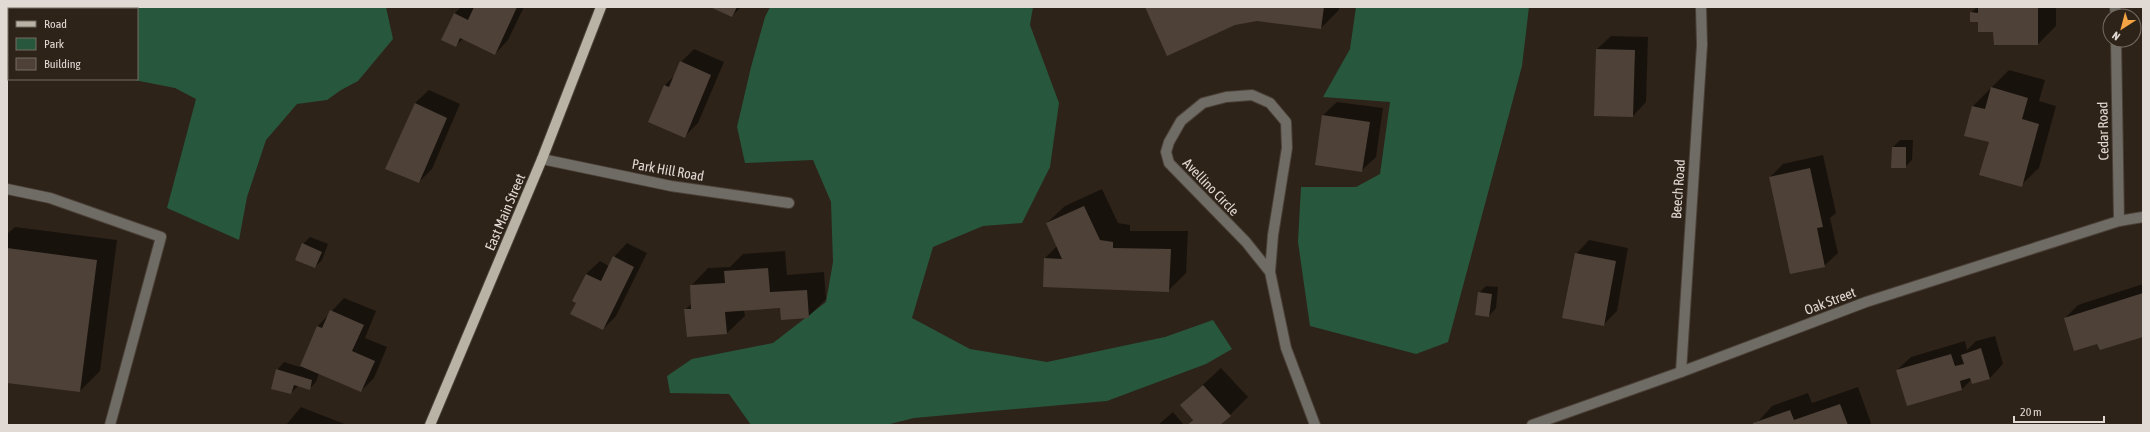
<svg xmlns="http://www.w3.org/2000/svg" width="2150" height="432" viewBox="0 0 2150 432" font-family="'Asap Condensed',sans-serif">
  <rect width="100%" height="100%" fill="#2e2319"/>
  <g fill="#27573d">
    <path d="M7,7h379l7,32 -35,42 -17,9 -14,10 -30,4 -31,36 -19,57 -8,43 -72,-32 29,-109 -21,-11 -46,-9h8v-70h-128v39l-2,-1z"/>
    <path d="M770,7h263l-3,18 29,78 -9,64 -28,56 -39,3 -50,21 -21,71 58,31 77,13 118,-25 48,-17 19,29 -26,15 -99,37 -193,17 -28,7h-135l-22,-31 -59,-1 -3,-17 25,-17 81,-16 53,-41 7,-40 -2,-60 -18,-42 -68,3 -8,-36 14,-60 14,-50z"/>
    <path d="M1356,7h173l-7,59 -74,276 -32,12 -106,-28 -12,-84 3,-55h55l24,-13 10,-72 -67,-5 27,-48z"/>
  </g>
  <g fill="#0007">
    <path d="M461,7h63l-16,33 -13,14 -32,-15 -8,7 -1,-32z"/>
    <path d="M712,7h29l-9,9z"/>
    <path d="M1146,7h193v3l-18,18z"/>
    <path d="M1977,7h79v19l-18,18h-43l-1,-13 -23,-18z"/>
    <path d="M1611,36l37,1 -2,65 -13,14 -36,-67z"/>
    <path d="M694,49l30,13 -26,61 -13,13 -20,-51 10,-10 6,-13z"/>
    <path d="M2009,70l36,10 -6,21 17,5 -17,62 -18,17 -31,-43 -17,-36z"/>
    <path d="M429,90l31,14 -28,65 -13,13 -4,-79z"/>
    <path d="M1337,102l46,6 -7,49 -14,13 -39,-55z"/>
    <path d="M1900,140h13l-1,20 -7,7 -12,-20z"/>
    <path d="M1823,155l13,58 -6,5 8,35 -14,13 -54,-89 13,-13z"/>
    <path d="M1102,189l16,34 12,2v6h58l-2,42 -18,18 -123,-33 12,-12 -10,-23 18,-17z"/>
    <path d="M15,227l102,13 -17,131 -20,20 -73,-9v-148z"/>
    <path d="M310,237l18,7 -6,16 -7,7 -12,-23z"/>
    <path d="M1589,240l39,8 -11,63 -14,14 -27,-71z"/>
    <path d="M627,243l20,10 -31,63 -13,13 -26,-27 9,-28 14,-13 9,5 5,-9z"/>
    <path d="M785,251l2,24 37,-3 2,27 -18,18 -27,-10 -37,3 1,6 -18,17 -41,-24 6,-6 -1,-17 17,-18 22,-1 13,-13z"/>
    <path d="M2143,284v52l-45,6 -33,-24 13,-13z"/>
    <path d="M1486,286l12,1 -2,21 -7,8 -10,-23z"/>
    <path d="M344,298l32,13 -11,27 22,9 -13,31 -13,13 -42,-18 -3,9 -7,7 -10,-4 -8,8 -14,-23 7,-8 16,5 18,-41z"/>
    <path d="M1995,336l8,28 -13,14 -19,2 -9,9 -55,16 -10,-35 14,-13 54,-16 2,9 9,-9z"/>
    <path d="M1221,368l27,29 -28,28h-33l6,-6 -12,-14z"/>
    <path d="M1858,387l13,36 -1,2h-115l17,-19 36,-13 4,10z"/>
    <path d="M301,407l46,18h-61z"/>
    <path d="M1173,412l11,13h-26z"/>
  </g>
  <g fill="#4e4138">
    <path d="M474,7h43l-22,48 -35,-17 -4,9 -15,-7 13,-27 14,7z"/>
    <path d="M710,7h27l-5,10z"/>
    <path d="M1145,7h179l-3,22 -64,-8 -22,4 -68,31z"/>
    <path d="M1978,7h60v38h-44l-1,-13h-15v-10h-8v-10l8,1z"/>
    <path d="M1596,49l39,1 -2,67 -39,-1z"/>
    <path d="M680,61l31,14 -26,63 -37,-16 16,-37 5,2z"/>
    <path d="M1991,87l37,11 -6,21 17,5 -17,63 -43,-12 10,-33 -25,-6 8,-30 13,3z"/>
    <path d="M415,103l32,15 -28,65 -34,-14z"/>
    <path d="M1322,115l48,7 -8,50 -47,-7z"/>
    <path d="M1892,147h14v21h-15z"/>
    <path d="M1810,168l13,59 -6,1 8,39 -35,7 -21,-97z"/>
    <path d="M1084,206l16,34 13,2v6l58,1 -2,43 -126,-5 1,-29 18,1 -16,-36z"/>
    <path d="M302,243l20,9 -7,16 -20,-8z"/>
    <path d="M7,248l90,12 -17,132 -73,-9z"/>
    <path d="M1575,253l41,8 -12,65 -42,-8z"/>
    <path d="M613,256l21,11 -31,63 -33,-16 6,-11 -4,-2 14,-27 15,7z"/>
    <path d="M768,268l2,24 37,-2 2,28 -28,2 -1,-12 -55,4 2,22 -40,3 -3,-28h7l-1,-24 35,-2 -1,-12z"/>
    <path d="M1478,292l14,2 -3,23 -14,-2z"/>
    <path d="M2143,293v44l-43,13 -3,-6 -23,7 -10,-33z"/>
    <path d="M330,310l34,15 -12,26 23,10 -14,31 -61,-26 17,-40 5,2z"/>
    <path d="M1981,348l9,31 -18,5 -2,-6 -10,3 2,9 -55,16 -11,-36 55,-16 4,12 9,-2 -3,-9z"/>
    <path d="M276,369l36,11 -2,10 -16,-5 -3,9 -20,-5z"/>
    <path d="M1203,385l28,31 -11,9h-33l6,-5 -13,-15z"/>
    <path d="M1840,404l8,21h-95v-2l37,-13 4,10z"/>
  </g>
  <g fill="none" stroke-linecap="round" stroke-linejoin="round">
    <g stroke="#4b4037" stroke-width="12">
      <g id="minor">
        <path d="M2115,7l1,9"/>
        <path d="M2116,40l3,181"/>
        <path d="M542,159l129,27 118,17"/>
        <path d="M7,189l43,9 111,39 -51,188"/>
        <path d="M1270,272l-24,-30 -77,-79 -3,-11 3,-10 12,-21 22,-18 23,-6 26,-2 18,8 16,19 1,26 -14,87 -3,37 16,76 29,77"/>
        <path d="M1681,372l21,-327 -1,-38"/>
        <path d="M1532,425l149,-53 185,-70 253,-81 24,-4"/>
      </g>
    </g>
    <g stroke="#4b4037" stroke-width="12">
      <path id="major" d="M430,425l112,-266 59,-152"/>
    </g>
    <use href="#minor" stroke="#6e6c65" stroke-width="10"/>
    <use href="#major" stroke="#b8b3a5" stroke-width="10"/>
  </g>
  <g text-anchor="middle" stroke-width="3" stroke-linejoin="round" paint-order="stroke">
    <g font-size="14" fill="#e1d9d3" stroke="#2e2319">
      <text transform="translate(2103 131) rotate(-91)" y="5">Cedar Road</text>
      <text transform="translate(668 170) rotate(10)" y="5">Park Hill Road</text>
      <text transform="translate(1211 187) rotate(46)" y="5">Avellino Circle</text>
      <text transform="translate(1678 189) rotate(-86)" y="5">Beech Road</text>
      <text transform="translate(505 212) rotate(-67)" y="5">East Main Street</text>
      <text transform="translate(1830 301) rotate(-21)" y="5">Oak Street</text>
    </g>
  </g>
  <rect width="2150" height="432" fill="none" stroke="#e1d9d3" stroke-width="16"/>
  <rect x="8" y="8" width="130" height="72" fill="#2e2319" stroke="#766c63"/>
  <rect x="16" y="21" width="20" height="6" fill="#b8b3a5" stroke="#766c63"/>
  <text x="44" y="28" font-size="12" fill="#e1d9d3">Road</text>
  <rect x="16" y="38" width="20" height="12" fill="#27573d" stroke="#766c63"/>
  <text x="44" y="48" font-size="12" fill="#e1d9d3">Park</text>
  <rect x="16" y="58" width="20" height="12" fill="#4e4138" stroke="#766c63"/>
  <text x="44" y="68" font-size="12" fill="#e1d9d3">Building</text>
  <g transform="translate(2122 28) rotate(216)"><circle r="19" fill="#2e2319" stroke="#766c63"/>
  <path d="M0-3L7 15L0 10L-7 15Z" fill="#f4a443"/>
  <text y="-6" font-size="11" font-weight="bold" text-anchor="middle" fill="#e1d9d3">N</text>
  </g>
  <path d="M2014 416v6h90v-6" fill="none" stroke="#e1d9d3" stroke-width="2"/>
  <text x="2020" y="416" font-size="12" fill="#e1d9d3" stroke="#2e2319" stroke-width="3" paint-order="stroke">20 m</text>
</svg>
